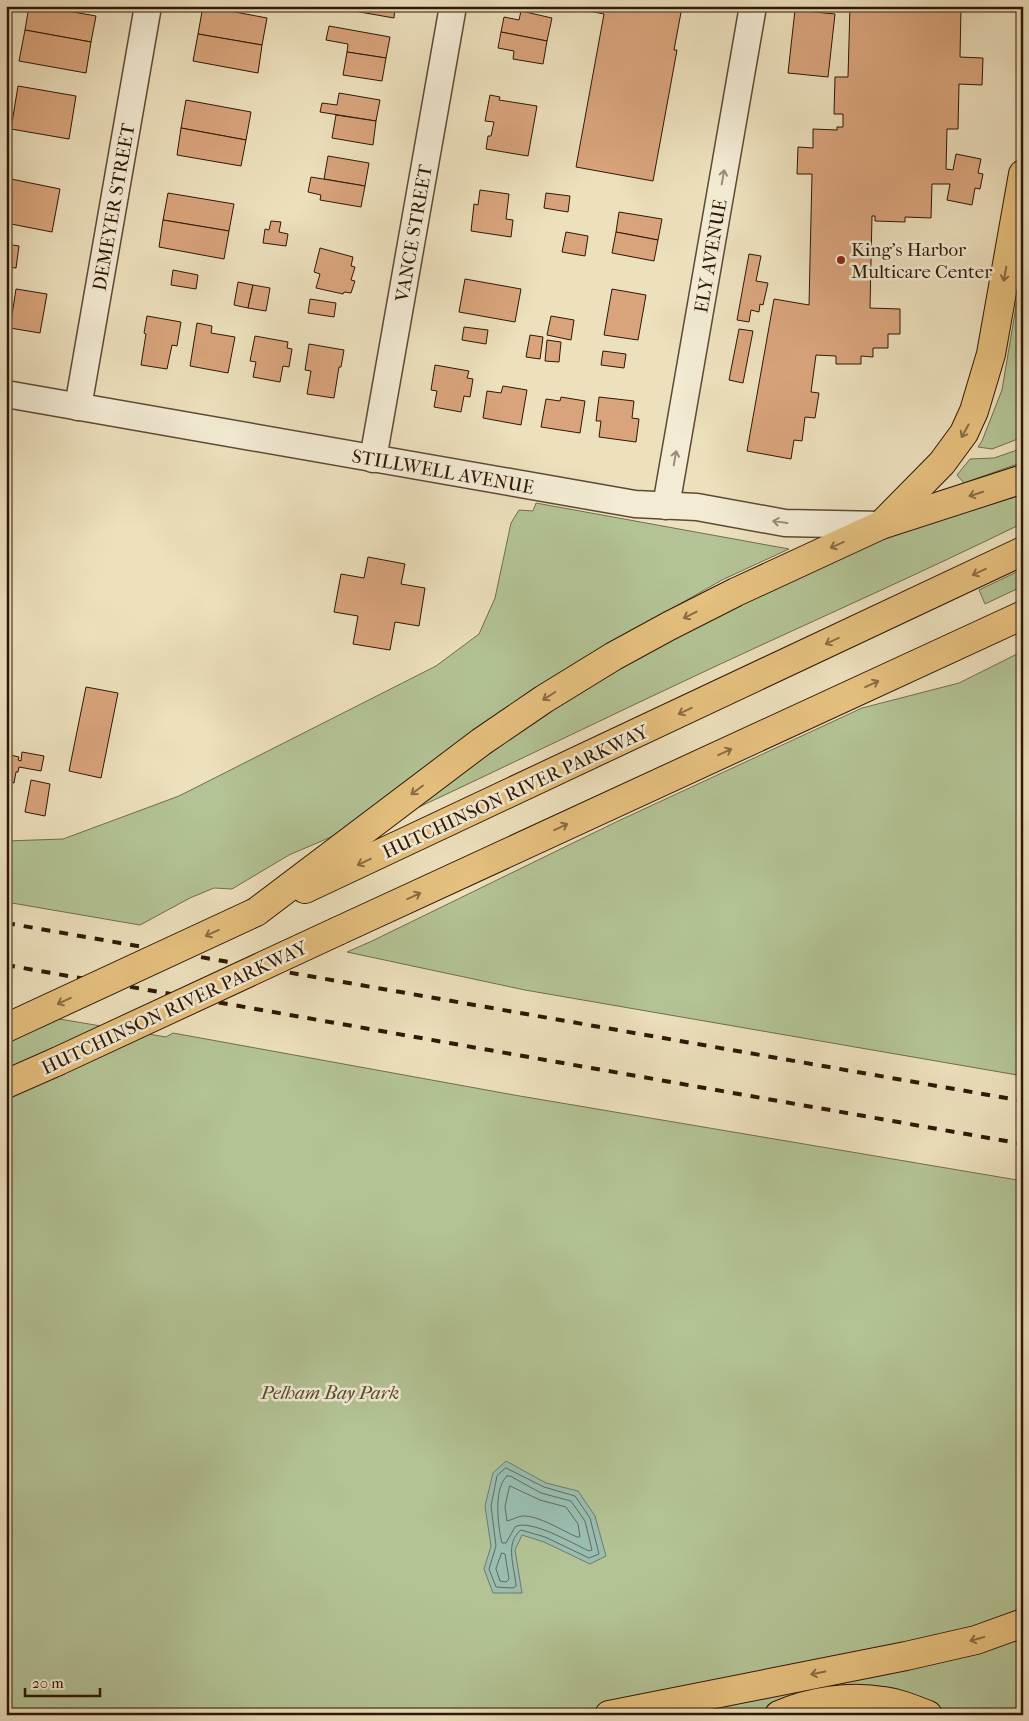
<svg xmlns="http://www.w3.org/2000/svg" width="1029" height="1721" viewBox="0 0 1029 1721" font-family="'IM FELL French Canon',serif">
  <rect width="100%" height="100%" fill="#ede0bd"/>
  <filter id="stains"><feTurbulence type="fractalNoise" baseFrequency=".004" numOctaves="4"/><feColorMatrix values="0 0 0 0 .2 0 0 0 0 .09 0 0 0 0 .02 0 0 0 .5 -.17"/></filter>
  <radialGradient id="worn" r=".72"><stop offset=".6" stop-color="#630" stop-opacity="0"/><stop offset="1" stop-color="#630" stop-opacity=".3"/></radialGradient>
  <g fill="#b3c395" stroke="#706d4d">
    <path d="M1023,265v172l-31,12 -14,-2 4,-6 20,-51z"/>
    <path d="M1023,448v14l-59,21 -7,-8 13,-16 24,-1z"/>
    <path d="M1023,490v33c-102,50 -206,96 -309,144 -105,49 -209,100 -314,149l57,-48 216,-137 239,-105z"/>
    <path d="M536,503l253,46 -67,31 -95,54 -282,197 -56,24 -57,34 -18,-1 -24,10 -50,27 -134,-23v-61l57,-2 116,-43 257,-130 43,-32 16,-36 16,-75 8,-13 14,1z"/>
    <path d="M1023,569v17l-38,18 -6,-14z"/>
    <path d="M1023,651v209l-6,18 1,64 5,11v123l-498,-86 -178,-38 25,-11 244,-119 246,-114 97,-25z"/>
    <path d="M6,1010l160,27 7,-4 341,62 509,86v534h-1017z"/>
  </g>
  <path fill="#99bdb0" stroke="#6e7b6c" d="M506,1461l40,22 32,8 17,25 11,40 -16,8 -46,-22 -22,-7 -7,15 7,43h-29l-9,-24 7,-23 -6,-40 8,-33z"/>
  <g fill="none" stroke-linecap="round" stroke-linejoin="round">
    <g stroke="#646a5a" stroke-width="1">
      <path d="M506,1468l38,19 31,9 15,22 9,36 -10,4 -44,-21 -24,-7c-17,13 -6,38 -5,56l-3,2 -17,-1 -7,-18 7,-23 -5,-40 6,-30z"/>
      <path d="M507,1476h3l31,17 30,8 14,20 7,29 -3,1c-15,-7 -60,-33 -74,-24l-9,16h-4c-4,-16 -9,-55 5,-67z"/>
      <path d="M510,1486l30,14 26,7 12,17 2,13h-3c-14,-6 -39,-22 -55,-21 -6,1 -10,4 -15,5l-2,-14z"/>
      <path d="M502,1553l3,1 4,25 -3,3 -6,-1 -4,-12z"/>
    </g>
  </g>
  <g fill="#d9a47c" stroke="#2e1705">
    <path d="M29,6h10l57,10 -5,26 -66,-12z"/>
    <path d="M203,6l64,12 -5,27 -64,-11z"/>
    <path d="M355,6h40l-1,12 -40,-7z"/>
    <path d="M564,6h121l-3,1 -8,43h3l-24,131 -77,-14 28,-153z"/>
    <path d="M799,6h33v4z"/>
    <path d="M850,6l111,1 -1,50 23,1 -1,27 -23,-1 -1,45h-11l-1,40 7,1 3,-16 25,5 -3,14 5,1 -3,15 -5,-1 -3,17 -25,-5 3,-16h-18l-1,34 -26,-1v5l-30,-1v-5h-3l-2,92 30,1v25h-12v14h-15v9l-12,-1v8h-25v-8l-20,-1 -5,37 8,1 -4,25 -10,-1 -3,24 -8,-1 -3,19 -44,-8 27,-152 35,6 3,-131h-15l1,-27 15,1v-19l24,1v-3h6v-13h-9l1,-37h13z"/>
    <path d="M795,10l40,4 -7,63 -40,-4z"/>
    <path d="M521,11l31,7 -5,23 -46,-9 3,-15 15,3z"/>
    <path d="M329,26l61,11 -4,21 -39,-6 1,-8 -22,-4z"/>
    <path d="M25,30l66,12 -5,31 -67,-12z"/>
    <path d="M501,32l46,9 -4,23 -30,-5 1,-8 -16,-3z"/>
    <path d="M198,34l64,11 -4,28 -65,-12z"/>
    <path d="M347,52l39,6 -4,23 -39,-6z"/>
    <path d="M18,86l58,10 -7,43 -58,-10z"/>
    <path d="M339,93l41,7 -4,21 -56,-9 2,-9 15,2z"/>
    <path d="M490,95l10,2 -1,3 38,6 -9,50 -42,-7 2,-13h3l3,-14 -9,-1z"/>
    <path d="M186,100l65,12 -5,28 -65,-12z"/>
    <path d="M336,115l40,6 -3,24 -41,-7z"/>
    <path d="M181,128l65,12 -5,26 -64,-11z"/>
    <path d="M328,156l41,7 -4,23 -41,-7z"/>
    <path d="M311,177l54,9 -4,21 -41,-7 1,-5 -13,-3z"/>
    <path d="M6,178l54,11 -8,43 -46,-9z"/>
    <path d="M480,190l29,4 -3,25 7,1 -2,17 -40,-6 3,-27 4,1z"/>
    <path d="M168,193l66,11 -5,27 -66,-11z"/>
    <path d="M546,193l24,3 -2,16 -24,-4z"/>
    <path d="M619,212l43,7 -4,21 -42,-8z"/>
    <path d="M163,220l66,11 -5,28 -65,-12z"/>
    <path d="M271,221l10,1 -2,10 9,2 -2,12 -23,-3 2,-14 4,1z"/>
    <path d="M566,232l22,4 -3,20 -23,-4z"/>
    <path d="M616,232l42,8 -4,21 -42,-8z"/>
    <path d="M6,244l13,2 -3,22 -10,-1z"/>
    <path d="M320,248l33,9 -2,9 4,1 -4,13 4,1 -4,12 -7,-1 -1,2 -27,-6 4,-14 -6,-2z"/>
    <path d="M749,254l12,2 -5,25 12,2 -5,22 -3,-1 -1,8 -8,-2 -2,12 -12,-2z"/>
    <path d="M173,270l25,5 -2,14 -25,-4z"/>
    <path d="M465,279l56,10 -6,33 -56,-10z"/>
    <path d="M238,282l15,3 -5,23 -14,-3z"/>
    <path d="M253,285l17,3 -4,23 -18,-3z"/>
    <path d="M16,289l31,5 -7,39 -30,-5z"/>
    <path d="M612,289l34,6 -8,45 -34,-5z"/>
    <path d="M310,299l26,4 -2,14 -26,-4z"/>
    <path d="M147,316l34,6 -4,24 -5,-1 -5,24 -26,-4 5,-31 -2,-1z"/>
    <path d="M551,316l23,4 -3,20 -24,-5z"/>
    <path d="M197,323l15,3 -1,7 24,4 -7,36 -38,-7z"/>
    <path d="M464,327l24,3 -2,14 -24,-4z"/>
    <path d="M739,329l14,2 -10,52 -14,-3z"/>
    <path d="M530,335l13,2 -3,22 -14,-2z"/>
    <path d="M255,336l33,6 -1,6 5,1 -3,18 -6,-1 -3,16 -27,-5 3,-15 -6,-1z"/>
    <path d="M547,340l14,2 -2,20 -14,-1z"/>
    <path d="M309,344l35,6 -3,17h-2l-5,31 -27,-4 4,-23 -6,-1z"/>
    <path d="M603,351l23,3 -2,14 -23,-3z"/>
    <path d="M435,365l34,6 -2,7 6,1 -3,18 -6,-1 -3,16 -27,-5 3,-16 -6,-1z"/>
    <path d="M503,386l24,4 -6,35 -38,-7 4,-27 14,2z"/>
    <path d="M561,397l24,4 -5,32 -39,-6 5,-28 14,2z"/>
    <path d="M599,397l35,4 -2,17 7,1 -3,23 -37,-5 2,-16h-5z"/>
    <path d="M368,557l37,7 -4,20 24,4 -6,38 -24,-4 -5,28 -37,-6 5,-28 -24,-4 7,-38 23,4z"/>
    <path d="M86,687l32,6 -17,85 -32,-7z"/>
    <path d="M22,752l22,4 -3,15 -22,-4 -1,5h-2l-2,11 -8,-2v-27l13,3 -1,3 3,1z"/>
    <path d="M31,780l19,4 -5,32 -20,-4z"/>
  </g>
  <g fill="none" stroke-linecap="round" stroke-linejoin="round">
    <g stroke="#5e4933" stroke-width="29">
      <g id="minor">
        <path d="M6,394l629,110 62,3 88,16 96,2"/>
        <path d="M78,407l70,-401"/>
        <path d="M373,459l80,-453"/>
        <path d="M666,506l87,-500"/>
      </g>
    </g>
    <g stroke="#2e1705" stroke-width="30">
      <path id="primary" d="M881,525l61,-62 22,-30 10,-22 17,-57 32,-180"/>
    </g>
    <g stroke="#2e1705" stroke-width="30">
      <g id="motorway">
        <path d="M305,889l718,-338"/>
        <path d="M256,912l225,-170 63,-43 70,-43 55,-30 67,-34 145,-67 142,-46"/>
        <path d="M338,931l685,-316"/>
        <path d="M6,1084l50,-22"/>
        <path d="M609,1715l297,-59 70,-16 47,-17"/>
        <path d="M779,1715c31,-14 71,-20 104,-14 16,2 30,8 45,14"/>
      </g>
    </g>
    <use href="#minor" stroke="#f3ebd4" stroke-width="26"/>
    <use href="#primary" stroke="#e6c07e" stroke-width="28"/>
    <use href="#motorway" stroke="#e6c07e" stroke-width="28"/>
    <g stroke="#2e1705" stroke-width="4" stroke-dasharray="9 9" stroke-linecap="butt">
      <path d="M6,923l1017,178"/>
      <path d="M6,965l1017,179"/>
    </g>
    <g stroke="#2e1705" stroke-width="30" stroke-linecap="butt">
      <g id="motorway-bridge">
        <path d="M6,1028l250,-116"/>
        <path d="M56,1062l282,-131"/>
      </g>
    </g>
    <use href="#motorway-bridge" stroke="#e6c07e" stroke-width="28"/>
  </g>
  <defs><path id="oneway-shaft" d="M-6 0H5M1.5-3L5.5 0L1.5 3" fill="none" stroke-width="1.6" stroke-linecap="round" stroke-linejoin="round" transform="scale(1.25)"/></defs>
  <g stroke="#9a8c77">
    <use href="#oneway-shaft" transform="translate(723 177) rotate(-80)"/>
    <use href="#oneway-shaft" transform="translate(675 458) rotate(-80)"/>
    <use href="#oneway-shaft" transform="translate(780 522) rotate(-172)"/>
  </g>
  <g stroke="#8a6c42">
    <use href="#oneway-shaft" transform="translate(1005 274) rotate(100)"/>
    <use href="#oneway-shaft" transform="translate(965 431) rotate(119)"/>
    <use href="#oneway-shaft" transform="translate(976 494) rotate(162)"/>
    <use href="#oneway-shaft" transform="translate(837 545) rotate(156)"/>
    <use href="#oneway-shaft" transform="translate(979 572) rotate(155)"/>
    <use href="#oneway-shaft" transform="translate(690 615) rotate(153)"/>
    <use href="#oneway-shaft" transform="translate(832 641) rotate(155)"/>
    <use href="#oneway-shaft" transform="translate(872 684) rotate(-25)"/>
    <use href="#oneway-shaft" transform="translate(549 696) rotate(148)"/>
    <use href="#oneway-shaft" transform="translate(685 711) rotate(155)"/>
    <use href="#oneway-shaft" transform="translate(725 752) rotate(-25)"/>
    <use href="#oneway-shaft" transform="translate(417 790) rotate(143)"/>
    <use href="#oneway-shaft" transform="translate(561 827) rotate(-25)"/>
    <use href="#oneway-shaft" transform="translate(364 862) rotate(155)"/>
    <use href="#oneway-shaft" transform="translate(414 896) rotate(-25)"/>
    <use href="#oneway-shaft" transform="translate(212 933) rotate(155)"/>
    <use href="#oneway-shaft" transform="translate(64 1001) rotate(155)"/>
    <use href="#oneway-shaft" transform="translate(977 1639) rotate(164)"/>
    <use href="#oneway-shaft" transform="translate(818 1673) rotate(169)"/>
  </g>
  <circle fill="#8f2418" stroke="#f3ebd4" stroke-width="2" cx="841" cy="260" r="5"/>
  <g text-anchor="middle" stroke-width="5" stroke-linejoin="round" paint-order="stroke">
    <g font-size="19" fill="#2e1705" stroke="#f3ebd4">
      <text transform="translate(113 207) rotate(-80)" y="7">DEMEYER STREET</text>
      <text transform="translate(413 233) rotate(-80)" y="7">VANCE STREET</text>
      <text transform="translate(710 256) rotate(-80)" y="7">ELY AVENUE</text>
      <text transform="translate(443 471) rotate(10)" y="7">STILLWELL AVENUE</text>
      <text transform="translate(515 791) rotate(-25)" y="7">HUTCHINSON RIVER PARKWAY</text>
      <text transform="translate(174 1007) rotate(-25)" y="7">HUTCHINSON RIVER PARKWAY</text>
    </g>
    <g font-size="19" fill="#2e1705" stroke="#f3ebd4" text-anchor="start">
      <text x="851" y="256">King’s Harbor<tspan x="851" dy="22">Multicare Center</tspan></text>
    </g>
    <g font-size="19" font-style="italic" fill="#564b30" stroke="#f3ebd4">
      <text x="330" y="1399">Pelham Bay Park</text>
    </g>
  </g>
  <rect width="1029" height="1721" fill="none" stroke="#ede0bd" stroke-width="25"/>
  <rect x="8" y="8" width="1014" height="1706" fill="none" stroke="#2e1705" stroke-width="2.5"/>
  <rect x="12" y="12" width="1004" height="1696" fill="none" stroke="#2e1705"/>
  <path d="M25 1688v8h75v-8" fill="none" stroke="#2e1705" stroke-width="2.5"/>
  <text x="32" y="1688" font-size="15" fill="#2e1705" stroke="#f3ebd4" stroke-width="4" paint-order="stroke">20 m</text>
  <rect width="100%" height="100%" filter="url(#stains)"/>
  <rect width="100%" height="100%" fill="url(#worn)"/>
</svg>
